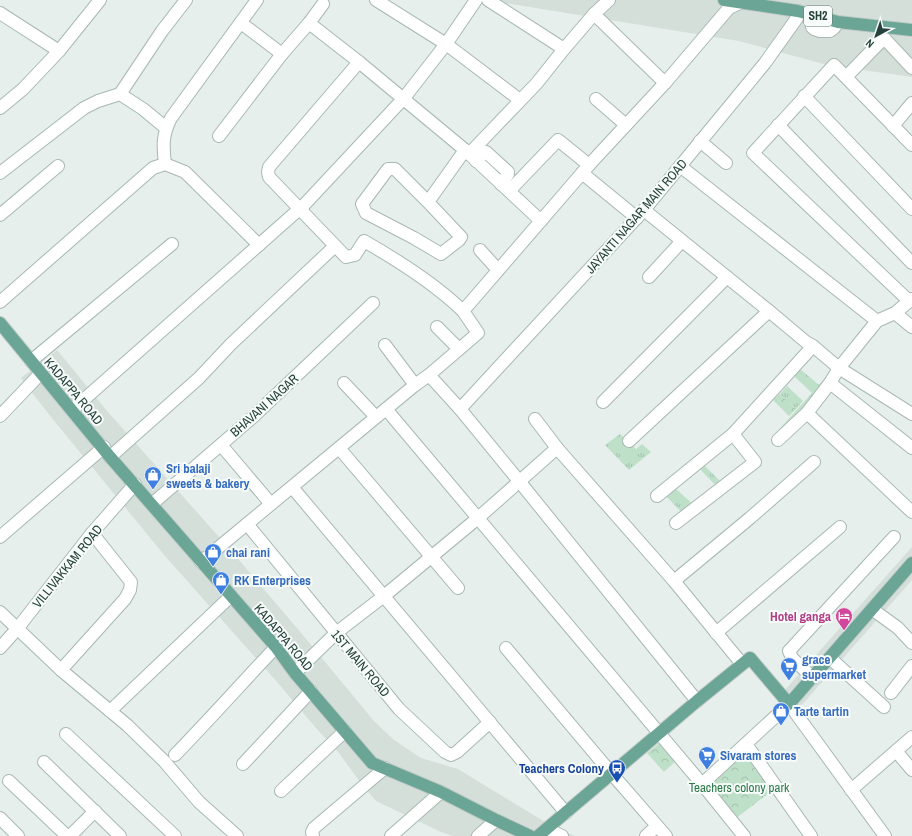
<svg xmlns="http://www.w3.org/2000/svg" width="912" height="836" viewBox="0 0 912 836" font-family="'Archivo Narrow',sans-serif">
  <defs>
    <pattern id="grass-tufts" width="24" height="20" patternUnits="userSpaceOnUse"><rect width="24" height="20" fill="#bfe0c8"/><path d="M3 7l-1-3M5 7V3M7 7l1-3M15 17l-1-3M17 17v-4M19 17l1-3" fill="none" stroke="#a4c1ad"/></pattern>
    <pattern id="forest-crowns" width="20" height="18" patternUnits="userSpaceOnUse"><rect width="20" height="18" fill="#bfe0c8"/><path d="M2 6a3 3 0 1 1 6 0M12 15a3 3 0 1 1 6 0" fill="none" stroke="#a4c1ad"/></pattern>
  </defs>
  <rect width="100%" height="100%" fill="#e6efeb"/>
  <g fill="#d4dfda">
    <path d="M487,0h425v77l-85,-12 -88,-24z"/>
    <path d="M57,350l51,62 119,134 70,82 77,93 20,19 27,18 37,11 97,59 20,8h-122l-12,-4 -65,-31 -16,-19 -21,-29 -23,-25 -38,-45 -113,-127 -118,-144 -26,-34z"/>
    <path d="M912,547v33l-112,127 -15,-17z"/>
  </g>
  <g fill="url(#grass-tufts)">
    <path d="M834,367l-5,16 -52,56 -3,-4 38,-42 -18,-17 6,-7 19,16z"/>
    <path d="M787,386l16,15 -7,8 -16,-15z"/>
    <path d="M620,434l16,15 6,-5 9,8 -22,18 -24,-25z"/>
    <path d="M704,465l18,18 -5,4 -18,-19z"/>
    <path d="M675,488l19,17 -11,9 -17,-18z"/>
  </g>
  <g fill="url(#forest-crowns)">
    <path d="M780,394l16,15 -7,7 -16,-16z"/>
    <path d="M661,742l16,18 -13,12 -17,-19z"/>
    <path d="M745,749l29,40 -39,30 -28,-34z"/>
  </g>
  <g fill="none" stroke-linecap="round" stroke-linejoin="round">
    <g stroke="#a8b8b2" stroke-width="14">
      <g id="minor">
        <path d="M376,0l70,44 74,56"/>
        <path d="M488,0l76,49"/>
        <path d="M0,13l59,38"/>
        <path d="M594,14l71,69"/>
        <path d="M811,15l1,12 2,2 6,2h10l4,-3 4,-6"/>
        <path d="M241,23l41,31"/>
        <path d="M309,23l14,-19"/>
        <path d="M359,62l-90,105 -1,5 1,5 77,80 9,-2 9,-14c35,20 70,42 99,70"/>
        <path d="M846,77l38,-39 28,30"/>
        <path d="M120,94l23,15 23,19"/>
        <path d="M804,96l108,113"/>
        <path d="M596,99l30,26"/>
        <path d="M0,108l23,-19 36,-38 41,-51"/>
        <path d="M778,125l134,138"/>
        <path d="M893,126l19,-23"/>
        <path d="M219,136l63,-82 27,-31 50,39 106,88 76,71"/>
        <path d="M700,141l26,22"/>
        <path d="M469,154l68,-71 27,-34 30,-35 15,-14"/>
        <path d="M476,161l8,-9h2l22,20v2l-7,10"/>
        <path d="M165,164c-2,-18 -3,-29 6,-46l86,-118"/>
        <path d="M680,166l197,155"/>
        <path d="M0,173l84,-65 14,-7 22,-7 42,-63 24,-31"/>
        <path d="M582,173l55,45"/>
        <path d="M509,191l49,-51 31,25"/>
        <path d="M428,202l-33,-33h-7l-26,35 4,9 48,25 27,16 18,-14 2,-3 -33,-35 37,-52"/>
        <path d="M644,210l125,101 37,31 7,4 26,22 73,46"/>
        <path d="M0,215l58,-49"/>
        <path d="M480,250l18,20"/>
        <path d="M649,277l33,-36"/>
        <path d="M909,301l-156,-148 81,-88 78,80"/>
        <path d="M0,302l153,-134 12,-4 20,8 74,73"/>
        <path d="M895,313l17,14"/>
        <path d="M437,327l22,22"/>
        <path d="M385,345l30,40"/>
        <path d="M31,361l141,-117"/>
        <path d="M429,375l31,34 59,72 178,220"/>
        <path d="M344,383l32,34"/>
        <path d="M830,383l82,65"/>
        <path d="M603,402l124,-125"/>
        <path d="M386,409l316,375 42,52"/>
        <path d="M460,409l184,-199 121,-147 32,-45 1,-7"/>
        <path d="M72,410l232,-205 100,-107 42,-54 30,-44"/>
        <path d="M807,413l105,99"/>
        <path d="M0,416l41,-43"/>
        <path d="M535,419l22,29 117,133 68,83"/>
        <path d="M778,440l29,-27 23,-30 9,-15 38,-47 18,-8 17,-14"/>
        <path d="M629,441l140,-130"/>
        <path d="M221,445l50,59"/>
        <path d="M339,448l119,140"/>
        <path d="M110,457l89,-79 32,-34 104,-98"/>
        <path d="M292,487l274,326"/>
        <path d="M657,496l76,-62"/>
        <path d="M152,504l102,-88 119,-113"/>
        <path d="M676,523l79,-61 -22,-28 80,-88"/>
        <path d="M247,524l152,185 46,43 6,3 6,-3 33,-30"/>
        <path d="M0,537l104,-90"/>
        <path d="M201,562l214,-177 14,-10 49,-42 -15,-22 126,-146 76,-82 64,-75 13,-6"/>
        <path d="M674,581l76,-63 64,-56"/>
        <path d="M872,609l26,19 14,15"/>
        <path d="M0,612l61,58 66,55 37,36 35,41 38,34"/>
        <path d="M716,633l124,-106"/>
        <path d="M0,648l17,-19 75,-96 43,-49"/>
        <path d="M506,648l106,126 54,62"/>
        <path d="M830,658l54,49"/>
        <path d="M61,670l64,-71 5,-9 1,-8 -39,-49"/>
        <path d="M295,673l41,-40 48,-37 94,-78 79,-70"/>
        <path d="M813,678l-21,-20 -3,-7 105,-114"/>
        <path d="M891,693l21,-27"/>
        <path d="M110,711l121,-115"/>
        <path d="M66,734l109,102"/>
        <path d="M746,744l65,92"/>
        <path d="M896,751l16,19"/>
        <path d="M175,755c34,-35 67,-72 101,-108"/>
        <path d="M44,762l76,74"/>
        <path d="M243,764l68,-73"/>
        <path d="M9,781l58,55"/>
        <path d="M702,784l87,-80 96,132"/>
        <path d="M851,790l61,-53"/>
        <path d="M281,791l64,-60"/>
        <path d="M0,818l18,18"/>
        <path d="M547,829l15,7"/>
        <path d="M70,836l25,-25"/>
        <path d="M313,836l-1,-4 2,-4 71,-60"/>
        <path d="M391,836l50,-44"/>
        <path d="M478,836l18,-16"/>
        <path d="M646,836l11,-10"/>
      </g>
    </g>
    <g stroke="#c2cac8" stroke-width="14">
      <g id="major">
        <path d="M724,0l74,11 40,11 74,8"/>
        <path d="M0,323l110,134 166,190 19,26 77,90 69,29 55,28 34,16"/>
        <path d="M538,836l159,-135 53,-43 39,46 123,-141"/>
      </g>
    </g>
    <use href="#minor" stroke="#fff" stroke-width="12"/>
    <use href="#major" stroke="#6aa596" stroke-width="12"/>
  </g>
  <defs>
    <g id="shop-pin" transform="scale(0.9)"><path d="M0 17L-7.5 6A9.5 9.5 0 1 1 7.5 6Z" fill="#3f7fe0" stroke="#f7fbf9"/><path d="M-5-2.5h2.3a2.7 3.5 0 0 1 5.4 0H5L5.5 6h-11ZM-1.5-2.5h3a1.5 2.3 0 0 0-3 0Z" fill="#fff"/></g>
    <g id="hotel-pin" transform="scale(0.9)"><path d="M0 17L-7.5 6A9.5 9.5 0 1 1 7.5 6Z" fill="#d1479c" stroke="#f7fbf9"/><path d="M-6-4.5h1.5V1H6V5H4.5V3h-9V5H-6ZM-4 0a1.8 1.8 0 1 1 3.6 0ZM.5 0V-2.5h3Q6-2.5 6 0Z" fill="#fff"/></g>
    <g id="supermarket-pin" transform="scale(0.9)"><path d="M0 17L-7.5 6A9.5 9.5 0 1 1 7.5 6Z" fill="#3f7fe0" stroke="#f7fbf9"/><path d="M-6-5.5h2.5l.6 2H6L4.5 2H-2.5L-4.4-4H-6ZM-1.5 3.2a1.3 1.3 0 1 0 .1 0ZM3 3.2a1.3 1.3 0 1 0 .1 0Z" fill="#fff"/></g>
    <g id="bus-pin" transform="scale(0.9)"><path d="M0 17L-7.5 6A9.5 9.5 0 1 1 7.5 6Z" fill="#1a4fb4" stroke="#f7fbf9"/><path d="M-5-6H5V4H4V6H2V4H-2V6H-4V4H-5ZM-3.5-4V0h7V-4ZM-3.5 1.2v1.5H-2V1.2ZM2 1.2v1.5H3.5V1.2Z" fill="#fff"/></g>
  </defs>
  <g fill-rule="evenodd">
    <use href="#shop-pin" x="153" y="475"/>
    <use href="#shop-pin" x="213" y="552"/>
    <use href="#shop-pin" x="221" y="580"/>
    <use href="#hotel-pin" x="844" y="616"/>
    <use href="#supermarket-pin" x="789" y="666"/>
    <use href="#shop-pin" x="781" y="711"/>
    <use href="#supermarket-pin" x="707" y="755"/>
    <use href="#bus-pin" x="617" y="768"/>
  </g>
  <g text-anchor="middle" stroke-width="4" stroke-linejoin="round" paint-order="stroke">
    <rect fill="#f7fbf9" stroke="#637a73" stroke-width="1" x="804" y="6" width="28" height="20" rx="3"/>
    <g font-size="12" font-weight="bold" fill="#24423a">
      <text x="818" y="20">SH2</text>
    </g>
    <g font-size="13" fill="#24423a" stroke="#f7fbf9">
      <text transform="translate(636 216) rotate(-49)" y="5">JAYANTI NAGAR MAIN ROAD</text>
      <text transform="translate(74 391) rotate(50)" y="5">KADAPPA ROAD</text>
      <text transform="translate(264 405) rotate(-42)" y="5">BHAVANI NAGAR</text>
      <text transform="translate(67 566) rotate(-51)" y="5">VILLIVAKKAM ROAD</text>
      <text transform="translate(284 637) rotate(50)" y="5">KADAPPA ROAD</text>
      <text transform="translate(361 663) rotate(50)" y="5">1ST MAIN ROAD</text>
    </g>
    <g font-size="13" font-weight="bold" fill="#366cbe" stroke="#f7fbf9" text-anchor="start">
      <text x="166" y="473">Sri balaji<tspan x="166" dy="15">sweets &amp; bakery</tspan></text>
      <text x="226" y="557">chai rani</text>
      <text x="234" y="585">RK Enterprises</text>
      <text x="802" y="664">grace<tspan x="802" dy="15">supermarket</tspan></text>
      <text x="794" y="716">Tarte tartin</text>
      <text x="720" y="760">Sivaram stores</text>
    </g>
    <g font-size="13" font-weight="bold" fill="#b23c85" stroke="#f7fbf9" text-anchor="end">
      <text x="831" y="621">Hotel ganga</text>
    </g>
    <g font-size="13" font-weight="bold" fill="#164399" stroke="#f7fbf9" text-anchor="end">
      <text x="604" y="773">Teachers Colony</text>
    </g>
    <g font-size="13" fill="#2d7a4b" stroke="#f7fbf9">
      <text x="739" y="792">Teachers colony park</text>
    </g>
  </g>
  <g transform="translate(876 36) rotate(220)" stroke="#f7fbf9" stroke-width="3" paint-order="stroke">
  <path d="M0-3L7 15L0 10L-7 15Z" fill="#24423a"/>
  <text y="-6" font-size="11" font-weight="bold" text-anchor="middle" fill="#24423a">N</text>
  </g>
</svg>
